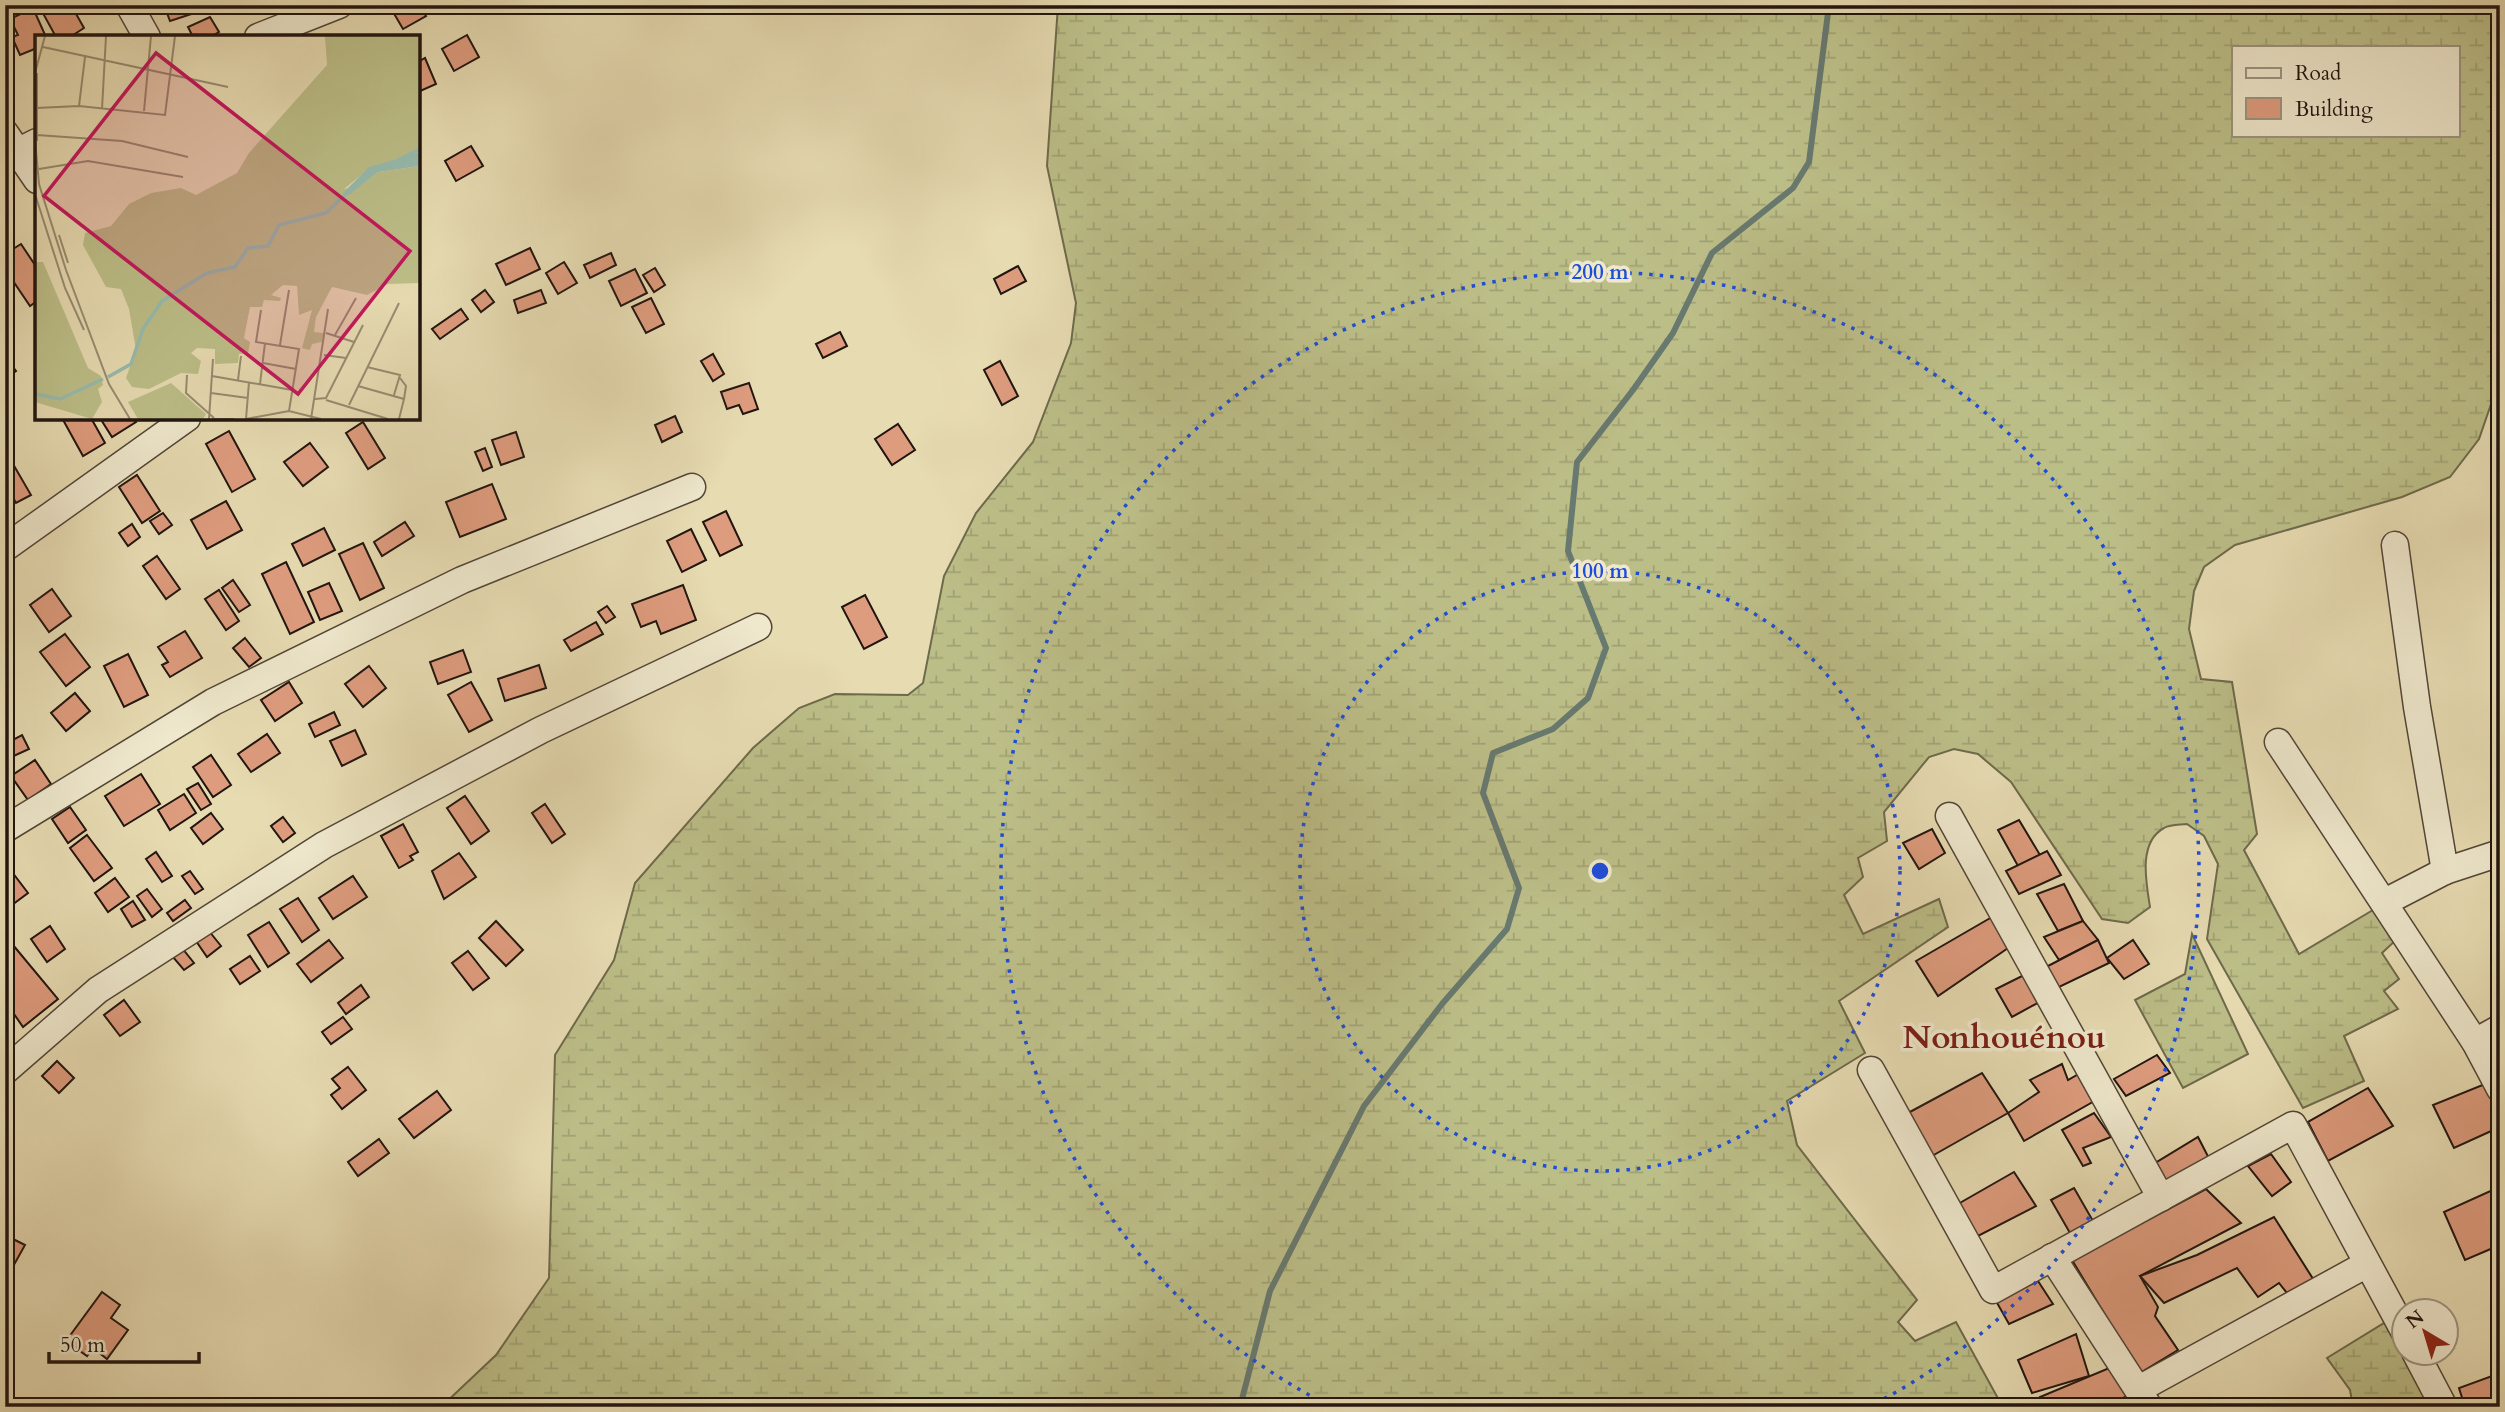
<svg xmlns="http://www.w3.org/2000/svg" width="2505" height="1412" viewBox="0 0 2505 1412" font-family="Cardo,serif">
  <defs>
    <pattern id="wetland-marsh" width="20" height="14" patternUnits="userSpaceOnUse" patternTransform="scale(1.75)"><rect width="20" height="14" fill="#bcbe88"/><path d="M1 5h8M5 5V1M11 12h8M15 12V8" fill="none" stroke="#a1a274"/></pattern>
  </defs>
  <rect width="100%" height="100%" fill="#e7dbb2"/>
  <filter id="stains"><feTurbulence type="fractalNoise" baseFrequency=".00286" numOctaves="4"/><feColorMatrix values="0 0 0 0 .2 0 0 0 0 .09 0 0 0 0 .02 0 0 0 .5 -.17"/></filter>
  <radialGradient id="worn" r=".72"><stop offset=".6" stop-color="#630" stop-opacity="0"/><stop offset="1" stop-color="#630" stop-opacity=".3"/></radialGradient>
  <g fill="url(#wetland-marsh)" stroke="#6e6a4c" stroke-width="2" fill-rule="evenodd">
    <path d="M1058,5h1442v373l-21,61 -29,38 -48,20 -167,48 -31,22 -10,24 -5,38 12,50 31,3 25,152 -13,16 55,104 74,-44 24,29 -15,14 17,26 -15,12 14,18 -54,27 20,45 -61,27 -96,-169 11,-75 -14,-28 -17,-12c-8,1 -16,0 -23,4 -26,14 -18,54 -14,79l-22,16 -26,-4 -91,-137 -33,-28 -24,-5 -25,8 -45,55 3,29 -29,17 5,19 -19,18 19,39 76,-35 9,28 -109,74 26,52 -78,48 10,44 120,155 -19,22 17,19 41,-19 44,80 -6,5h-1553l55,-52 53,-77 6,-223 59,-95 21,-77 118,-135 46,-40 36,-14 73,1 15,-12 21,-107 32,-63 57,-71 38,-99 5,-40 -29,-137zM2234,47h224v88h-224z"/>
    <path d="M2192,934l56,120 -65,34 -48,-88 50,-26z"/>
    <path d="M2389,1320l14,23 1,9 40,55h-91l-3,-17 -23,-32z"/>
  </g>
  <g fill="none" stroke-linecap="round" stroke-linejoin="round">
    <path stroke="#68796f" stroke-width="6" d="M1240,1407l30,-116 94,-185 78,-102 65,-75 12,-41 -36,-95 10,-40 60,-24 35,-31 18,-50 -38,-97 9,-89 56,-72 40,-57 39,-80 81,-65 16,-26 20,-157"/>
  </g>
  <g fill="#de9c7e" stroke="#211510" stroke-width="2">
    <path d="M71,5l13,23 -14,9h-14l-17,-31z"/>
    <path d="M164,5h52v1l-46,15z"/>
    <path d="M389,5h31l6,11 -23,13z"/>
    <path d="M33,8l13,29h-9v11l-17,7 -8,-18 6,-2 -8,-16z"/>
    <path d="M210,17l9,15 -9,5h-17l-5,-10z"/>
    <path d="M467,35l12,22 -25,14 -12,-22z"/>
    <path d="M425,58l11,26 -18,8v-30z"/>
    <path d="M471,146l12,20 -27,15 -11,-20z"/>
    <path d="M21,244l16,24v33l-7,5 -25,-37v-15z"/>
    <path d="M530,248l10,21 -34,16 -10,-21z"/>
    <path d="M611,253l5,12 -26,13 -6,-13z"/>
    <path d="M564,262l13,21 -19,11 -12,-21z"/>
    <path d="M1018,266l8,15 -25,13 -7,-15z"/>
    <path d="M655,268l10,17 -11,7 -11,-17z"/>
    <path d="M635,269l12,24 -26,13 -12,-25z"/>
    <path d="M485,290l9,12 -13,10 -9,-12z"/>
    <path d="M541,290l5,13 -28,10 -4,-13z"/>
    <path d="M651,298l13,26 -18,9 -14,-26z"/>
    <path d="M461,309l7,10 -28,20 -8,-10z"/>
    <path d="M840,332l7,14 -24,12 -7,-14z"/>
    <path d="M713,354l11,20 -11,7 -12,-20z"/>
    <path d="M5,356l11,15 -11,8z"/>
    <path d="M1000,361l18,35 -16,9 -18,-35z"/>
    <path d="M749,383l9,26 -15,5 -4,-9 -12,4 -6,-17z"/>
    <path d="M675,416l7,16 -20,10 -7,-17z"/>
    <path d="M62,418h29l14,25 -22,13z"/>
    <path d="M100,418h33l3,4 -24,15z"/>
    <path d="M363,422l22,36 -17,11 -22,-36z"/>
    <path d="M898,424l17,26 -23,15 -17,-26z"/>
    <path d="M229,431l26,48 -23,13 -26,-48z"/>
    <path d="M516,432l8,25 -23,8 -9,-25z"/>
    <path d="M310,443l18,24 -25,19 -19,-24z"/>
    <path d="M485,448l7,19 -9,4 -8,-19z"/>
    <path d="M13,464l18,31 -15,8 -11,-20v-15z"/>
    <path d="M137,475l23,36 -18,12 -23,-36z"/>
    <path d="M492,484l14,35 -46,18 -14,-35z"/>
    <path d="M226,501l16,29 -35,19 -16,-29z"/>
    <path d="M726,511l16,34 -22,11 -17,-34z"/>
    <path d="M163,513l9,12 -13,9 -9,-13z"/>
    <path d="M405,522l9,14 -32,20 -8,-14z"/>
    <path d="M132,524l8,13 -12,9 -9,-13z"/>
    <path d="M324,528l11,22 -32,16 -11,-22z"/>
    <path d="M691,529l15,31 -24,12 -15,-31z"/>
    <path d="M363,543l21,45 -24,12 -21,-46z"/>
    <path d="M157,556l23,33 -14,10 -23,-33z"/>
    <path d="M286,562l28,60 -24,12 -28,-60z"/>
    <path d="M233,580l17,25 -11,7 -17,-24z"/>
    <path d="M329,583l13,28 -22,9 -12,-28z"/>
    <path d="M683,585l13,35 -35,14 -5,-13 -15,6 -9,-23z"/>
    <path d="M52,589l19,27 -22,16 -19,-27z"/>
    <path d="M219,590l20,31 -13,9 -21,-31z"/>
    <path d="M865,595l22,42 -23,12 -22,-42z"/>
    <path d="M607,606l8,11 -9,6 -8,-11z"/>
    <path d="M596,622l7,12 -32,17 -7,-11z"/>
    <path d="M185,631l17,27 -32,19 -8,-12 6,-3 -10,-15z"/>
    <path d="M65,634l25,33 -24,19 -26,-34z"/>
    <path d="M245,638l16,20 -12,9 -16,-19z"/>
    <path d="M463,650l8,22 -33,12 -8,-22z"/>
    <path d="M128,654l20,41 -24,12 -20,-41z"/>
    <path d="M539,665l7,23 -41,13 -7,-22z"/>
    <path d="M369,666l17,22 -23,19 -18,-23z"/>
    <path d="M289,682l13,21 -27,18 -14,-21z"/>
    <path d="M471,682l21,38 -23,12 -21,-37z"/>
    <path d="M75,693l15,18 -24,20 -15,-18z"/>
    <path d="M334,712l6,13 -25,12 -6,-13z"/>
    <path d="M355,730l11,24 -24,12 -12,-25z"/>
    <path d="M267,734l13,19 -29,19 -13,-18z"/>
    <path d="M22,735l7,14 -24,11v-16z"/>
    <path d="M211,755l20,30 -18,12 -20,-30z"/>
    <path d="M35,760l16,24 -23,16 -17,-24z"/>
    <path d="M141,774l19,30 -36,22 -19,-30z"/>
    <path d="M198,783l13,21 -10,6 -14,-21z"/>
    <path d="M184,794l12,19 -26,17 -12,-20z"/>
    <path d="M465,796l24,35 -18,13 -24,-36z"/>
    <path d="M545,804l20,30 -13,9 -20,-30z"/>
    <path d="M70,807l16,23 -18,13 -16,-24z"/>
    <path d="M211,813l12,16 -20,15 -12,-16z"/>
    <path d="M283,817l12,16 -12,9 -12,-16z"/>
    <path d="M2019,820l21,35 -22,11 -20,-36z"/>
    <path d="M403,824l15,28 -8,4 3,4 -14,8 -18,-32z"/>
    <path d="M1932,829l13,24 -26,16 -16,-26z"/>
    <path d="M87,835l25,33 -18,13 -24,-33z"/>
    <path d="M2047,851l14,24 -42,19 -13,-23z"/>
    <path d="M156,852l16,24 -10,6 -16,-23z"/>
    <path d="M459,853l17,24 -32,22 -12,-28z"/>
    <path d="M9,868l19,25 -20,15 -3,-3v-35z"/>
    <path d="M190,871l13,18 -8,5 -13,-18z"/>
    <path d="M353,876l14,21 -34,22 -14,-21z"/>
    <path d="M115,878l14,19 -21,15 -13,-19z"/>
    <path d="M2064,884l19,37 -25,10 -21,-37z"/>
    <path d="M147,889l15,20 -10,8 -15,-21z"/>
    <path d="M298,898l21,32 -17,12 -22,-33z"/>
    <path d="M185,900l6,8 -18,13 -6,-8z"/>
    <path d="M133,901l12,19 -13,7 -11,-18z"/>
    <path d="M1992,917l19,29 -73,50 -22,-35z"/>
    <path d="M496,921l27,29 -17,16 -27,-28z"/>
    <path d="M2083,921l15,19 -39,20 -15,-23z"/>
    <path d="M269,922l20,31 -21,14 -20,-32z"/>
    <path d="M50,926l15,23 -18,13 -16,-23z"/>
    <path d="M209,931l12,15 -14,11 -11,-16z"/>
    <path d="M8,939l50,60 -35,28 -18,-26v-59z"/>
    <path d="M329,940l14,18 -32,24 -14,-18z"/>
    <path d="M2098,940l11,23 -52,25 -11,-21z"/>
    <path d="M2133,940l16,24 -25,15 -17,-21z"/>
    <path d="M182,948l12,15 -10,7 -12,-14z"/>
    <path d="M468,951l21,27 -16,12 -21,-27z"/>
    <path d="M250,956l10,15 -20,13 -10,-15z"/>
    <path d="M2024,975l19,25 -31,17 -16,-28z"/>
    <path d="M361,985l8,12 -23,17 -8,-11z"/>
    <path d="M124,1000l16,22 -20,14 -16,-21z"/>
    <path d="M343,1017l9,12 -21,15 -9,-12z"/>
    <path d="M2157,1055l13,18 -44,23 -12,-17z"/>
    <path d="M57,1061l17,17 -15,15 -17,-17z"/>
    <path d="M2062,1064l6,16 14,-8 16,27 -74,42 -16,-28 31,-21 -9,-12z"/>
    <path d="M348,1067l18,23 -24,19 -11,-14 9,-7 -8,-9z"/>
    <path d="M1982,1073l26,40 -76,43 -24,-43z"/>
    <path d="M2485,1084l15,26v17l-46,21 -21,-43z"/>
    <path d="M2368,1088l25,38 -65,35 -20,-39z"/>
    <path d="M437,1091l14,19 -37,28 -15,-19z"/>
    <path d="M2094,1113l17,24 -28,11 8,15 -8,3 -21,-36z"/>
    <path d="M2198,1137l16,31 -48,26 -14,-29z"/>
    <path d="M379,1139l10,14 -31,23 -10,-14z"/>
    <path d="M2271,1154l20,28 -19,14 -24,-30z"/>
    <path d="M2014,1172l22,34 -58,30 -20,-32z"/>
    <path d="M2074,1188l19,33 -23,12 -19,-33z"/>
    <path d="M2497,1188l3,6v51l-35,15 -21,-48z"/>
    <path d="M2206,1189l35,34 -101,53 18,31 -3,9 23,34 -38,23 -68,-113z"/>
    <path d="M2274,1217l41,65 -25,15 -11,-14 -21,14 -21,-29 -73,35 -24,-27 57,-21z"/>
    <path d="M5,1235l20,10 -20,36z"/>
    <path d="M2038,1281l15,23 -44,20 -13,-23z"/>
    <path d="M102,1292l18,13 -9,13 17,12 -21,29 -14,-11 -6,8 -21,-15z"/>
    <path d="M2076,1334l13,42 -57,17 -14,-33z"/>
    <path d="M2114,1366l16,29 -28,12h-57l-5,-10z"/>
    <path d="M2492,1376l8,20v11h-35l-6,-19z"/>
  </g>
  <g fill="none" stroke-linecap="round" stroke-linejoin="round">
    <g stroke="#524638" stroke-width="29">
      <g id="minor">
        <path d="M129,5l18,32"/>
        <path d="M258,37l81,-32"/>
        <path d="M5,133l32,47"/>
        <path d="M5,158l32,-16"/>
        <path d="M2395,545l22,162 28,164"/>
        <path d="M5,548l182,-130"/>
        <path d="M2278,742l197,300 25,47"/>
        <path d="M1949,816l212,382"/>
        <path d="M5,829l208,-127 249,-122 230,-93"/>
        <path d="M2385,902l60,-31 55,-18"/>
        <path d="M2475,1042l25,-14"/>
        <path d="M1871,1070l122,220 300,-165 111,206"/>
        <path d="M5,1071l93,-81 226,-145 217,-115 217,-103"/>
        <path d="M2052,1257l97,150"/>
        <path d="M2415,1352l29,55"/>
        <path d="M2139,1389l228,-125"/>
      </g>
    </g>
    <use href="#minor" stroke="#efe8cd" stroke-width="26"/>
  </g>
  <g fill="none" stroke="#1d4ed8" stroke-width="3.5" stroke-dasharray="3.5 7">
    <circle cx="1600" cy="871" r="300"/>
    <path d="M1328 1405A599 599 0 1 1 1872 1405"/>
  </g>
  <g text-anchor="middle" stroke-width="7" stroke-linejoin="round" paint-order="stroke">
    <g font-size="33" font-weight="bold" fill="#7a1f14" stroke="#efe8cd">
      <text x="2004" y="1048">Nonhouénou</text>
    </g>
  </g>
  <g transform="translate(35 35)">
    <rect width="385" height="385" fill="#e7dbb2"/>
    <path d="M136,348l35,31 -3,5h-65l-10,-17z" fill="#bcbe88"/>
    <path d="M290,1h95v116l-49,15 -27,22 16,-3 18,-14 42,-6v117l-32,1 -21,11 -35,-8 -16,30 -2,15 10,1 -2,9 -10,2 -2,6 -8,-2 10,-38 -13,5 -2,-29 -14,-1 -12,10 10,3 -1,3 -16,-1 -2,7h-12l-6,31 6,4 -2,11 -9,1 -1,9 -23,1v-15l-18,-1 -6,5 10,8 -3,13 -17,-1 -32,16 -17,-2 -6,-9 10,-28 -7,-41 -8,-20 -15,-2 -23,-42 2,-12 26,-7 18,-22 22,-11 30,-5 15,7 41,-22 12,-20 78,-88zM0,227h8l45,106 13,8 2,9 -5,4 4,13 -10,17 -57,-17z" fill="#bcbe88"/>
    <path d="M385,117v14l-42,6 -29,23 -6,-2 26,-26z" fill="#97bbae"/>
    <path fill="none" stroke="#97bbae" stroke-width="3.5" d="M363,125l22,-11M73,342l23,-13 12,-35 19,-28 45,-28 28,-6 13,-19 20,-2 11,-21 47,-12 21,-20M0,359l25,5 43,-20"/>
    <path fill="none" stroke="#988c71" stroke-width="2" d="M8,12l185,40M0,38l10,-37M44,71l6,-49M1,73l43,-2 86,9 10,-79M67,74l4,-73M109,76l7,-75M2,100l85,6 66,16M0,104l4,45 27,86 43,114 21,35M2,106v-68M4,134l49,-8 95,16M0,159l30,94 19,42M24,200l9,28M226,275l-5,32 43,7 -10,62M291,298l28,9M300,300l21,-37M245,310l9,-55M289,320l22,3M228,328l33,6M332,332l33,8 -6,20M152,340l-1,18 28,25M177,341l80,14M365,343l6,8 -2,13M203,345l3,-24M225,349l5,-41M323,351l46,13 -5,20M176,358l37,5M280,364l11,-1 37,-73M291,365l62,19M314,370l50,-102M174,384l4,-60M177,384h22M211,384l43,-8 32,8M211,384l3,-37M276,384l17,-110"/>
    <path fill="#c2185b" fill-opacity="0.15" stroke="#c2185b" stroke-width="3.5" d="M121,18l254,198 -112,143 -254,-198z"/>
    <rect width="385" height="385" fill="none" stroke="#211510" stroke-width="3.5"/>
  </g>
  <circle cx="1600" cy="871" r="10" fill="#1d4ed8" stroke="#efe8cd" stroke-width="3.5"/>
  <g font-size="21" text-anchor="middle" font-weight="bold" fill="#1d4ed8" stroke="#efe8cd" stroke-width="7" stroke-linejoin="round" paint-order="stroke">
    <text x="1600" y="279">200 m</text>
    <text x="1600" y="578">100 m</text>
  </g>
  <rect width="2505" height="1412" fill="none" stroke="#e7dbb2" stroke-width="28"/>
  <rect x="7" y="7" width="2491" height="1398" fill="none" stroke="#211510" stroke-width="3.5"/>
  <rect x="14" y="14" width="2477" height="1384" fill="none" stroke="#211510" stroke-width="2"/>
  <rect x="2232" y="46" width="228" height="91" fill="#efe8cd" stroke="#9d9481" stroke-width="2"/>
  <rect x="2246" y="68" width="35" height="10" fill="#efe8cd" stroke="#9d9481" stroke-width="2"/>
  <text x="2295" y="80" font-size="21" fill="#211510">Road</text>
  <rect x="2246" y="98" width="35" height="21" fill="#de9c7e" stroke="#9d9481" stroke-width="2"/>
  <text x="2295" y="116" font-size="21" fill="#211510">Building</text>
  <g transform="translate(2425 1332) rotate(322)"><circle r="33" fill="#efe8cd" stroke="#9d9481" stroke-width="2"/>
  <path d="M0-5L12 26L0 18L-12 26Z" fill="#8f2418"/>
  <text y="-10" font-size="19" font-weight="bold" text-anchor="middle" fill="#211510">N</text>
  </g>
  <path d="M49 1352v10h150v-10" fill="none" stroke="#211510" stroke-width="3.5"/>
  <text x="60" y="1352" font-size="21" fill="#211510" stroke="#efe8cd" stroke-width="5" paint-order="stroke">50 m</text>
  <rect width="100%" height="100%" filter="url(#stains)"/>
  <rect width="100%" height="100%" fill="url(#worn)"/>
</svg>
